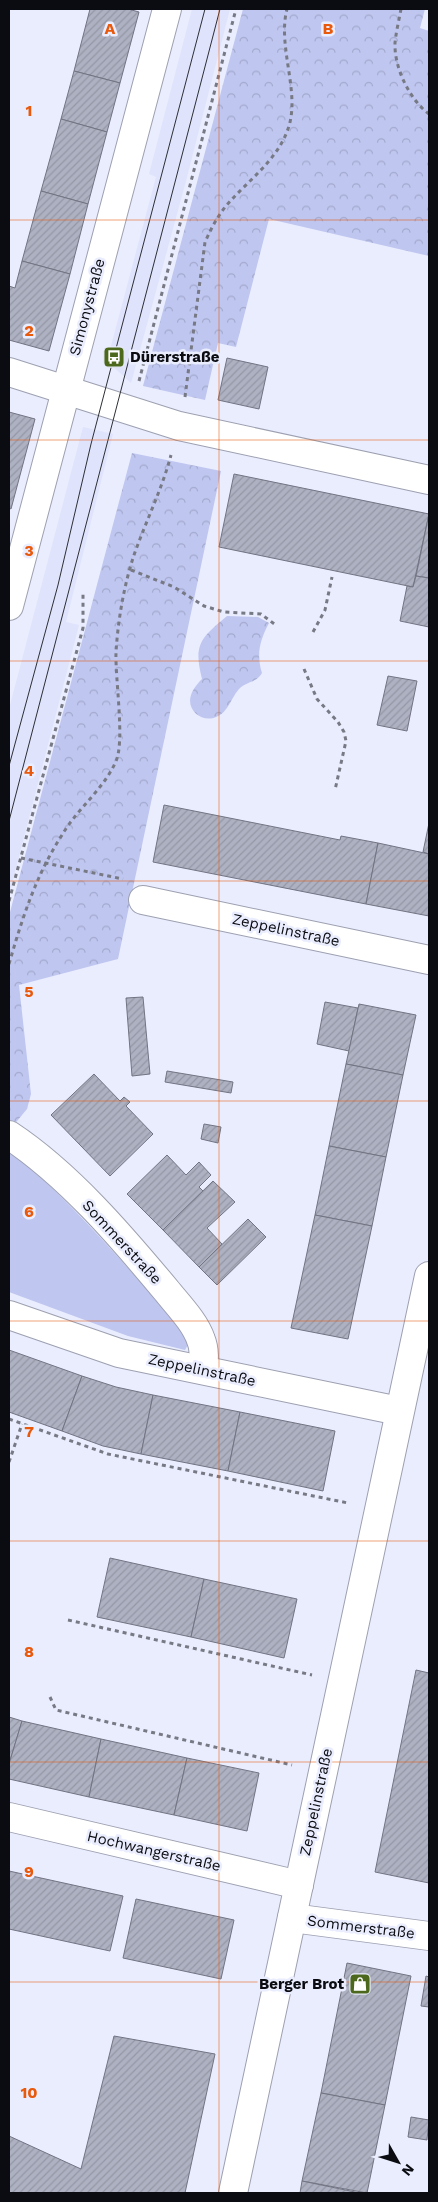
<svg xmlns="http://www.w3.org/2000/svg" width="438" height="2202" viewBox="0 0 438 2202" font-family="'Work Sans',sans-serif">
  <defs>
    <pattern id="park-crowns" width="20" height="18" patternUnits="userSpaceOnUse" patternTransform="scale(1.25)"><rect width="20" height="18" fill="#bfc6f0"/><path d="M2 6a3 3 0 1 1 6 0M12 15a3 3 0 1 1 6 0" fill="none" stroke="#a3a9cd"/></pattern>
    <pattern id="building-hatch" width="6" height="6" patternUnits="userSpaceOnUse" patternTransform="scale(1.25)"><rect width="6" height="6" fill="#aeb1c1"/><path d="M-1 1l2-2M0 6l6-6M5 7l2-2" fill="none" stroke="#9497a5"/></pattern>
  </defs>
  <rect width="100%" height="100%" fill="#eaedfe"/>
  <g fill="#dfe3fc">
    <path d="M192,9h38l-44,172 -55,202 -24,-22 49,-184 -7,-3z"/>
    <path d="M83,427l30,7 -47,188 13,3 -70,270v-186z"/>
  </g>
  <path fill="#bfc6f0" d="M9,1147c64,58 122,122 177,189l3,7 -4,7 -57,-14 -119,-44z"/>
  <g fill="url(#park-crowns)">
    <path d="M243,9h182l-5,19 9,3v225l-160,-37 -33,128 -18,-4 -13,57 -62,-14z"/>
    <path d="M132,453l89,18 -103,488 -99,26 12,109 -4,15 -14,17 -4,-3v-207z"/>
    <path d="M227,616l31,1 11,6c-9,17 -13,31 -7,50 -5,9 -15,9 -22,15 -9,9 -11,24 -24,29 -14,6 -30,-7 -25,-22 2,-6 7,-12 11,-16 -9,-35 -1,-41 25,-63z"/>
  </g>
  <g fill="url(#building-hatch)" stroke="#727483">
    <path d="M90,9h38l11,3 -19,71 -46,-12z"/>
    <path d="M74,71l46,12 -13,49 -46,-13z"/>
    <path d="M61,119l46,13 -19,72 -47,-13z"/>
    <path d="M41,191l47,13 -18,70 -48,-13z"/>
    <path d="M22,261l48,13 -21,77 -40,-11v-54l6,2z"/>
    <path d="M227,358l41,9 -9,42 -41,-9z"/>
    <path d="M9,412l26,7 -24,90 -2,-1z"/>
    <path d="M234,474l195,40 -16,73 -194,-40z"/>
    <path d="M429,514v64l-13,-2z"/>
    <path d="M416,576l13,2v49l-29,-6 7,-35 6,1z"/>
    <path d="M388,676l29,5 -10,50 -30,-6z"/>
    <path d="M164,805l176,35 1,-4 37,7 -12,61 -213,-42z"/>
    <path d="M429,823v31l-6,-2z"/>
    <path d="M378,843l51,11v62l-63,-12z"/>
    <path d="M143,997l7,77 -18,2 -6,-78z"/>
    <path d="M325,1002l33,6 -9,43 -32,-7z"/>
    <path d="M359,1004l57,11 -13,60 -57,-11z"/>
    <path d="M346,1064l57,11 -17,82 -57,-11z"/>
    <path d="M167,1071l66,11 -2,11 -66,-11z"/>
    <path d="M94,1074l26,27 4,-4 6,5 -4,4 27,28 -43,42 -59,-61z"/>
    <path d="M204,1124l17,3 -3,16 -17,-4z"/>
    <path d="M329,1146l57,11 -14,69 -57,-11z"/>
    <path d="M167,1155l19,20 13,-13 12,13 -12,12 4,4 -40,39 -36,-36z"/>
    <path d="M213,1181l22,21 -28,26 15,16 -23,23 -36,-37z"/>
    <path d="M315,1215l57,11 -24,113 -57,-11z"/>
    <path d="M248,1219l18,18 -49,48 -18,-18z"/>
    <path d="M9,1350l73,26 -20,55 -53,-19z"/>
    <path d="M82,1376l34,11 37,8 -12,59 -38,-8 -41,-15z"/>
    <path d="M153,1395l87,17 -12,59 -87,-17z"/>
    <path d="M240,1412l95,19 -12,60 -95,-20z"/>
    <path d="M110,1558l94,21 -13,58 -94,-20z"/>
    <path d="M204,1579l93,20 -13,59 -93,-21z"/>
    <path d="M416,1670l13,3v210l-54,-11z"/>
    <path d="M9,1717l13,4 -13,43z"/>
    <path d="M22,1721l79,18 -12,58 -80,-18v-15z"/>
    <path d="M101,1739l86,19 -13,57 -85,-18z"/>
    <path d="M187,1758l72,15 -12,58 -73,-16z"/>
    <path d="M9,1871l114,25 -13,55 -101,-22z"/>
    <path d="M136,1899l98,21 -13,59 -98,-21z"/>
    <path d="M347,1963l64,13 -26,129 -64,-12z"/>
    <path d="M426,1976l3,1v30l-8,-1z"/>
    <path d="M114,2036l101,18 -30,139h-176v-57l72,33z"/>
    <path d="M321,2093l64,12 -18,88 -65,-12z"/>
    <path d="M411,2117l18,3 -2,20 -19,-3z"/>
    <path d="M302,2181l58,12h-60z"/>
  </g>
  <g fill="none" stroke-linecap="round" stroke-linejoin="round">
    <g stroke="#9da0b0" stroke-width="30">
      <g id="minor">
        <path d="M9,372l170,54 250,54"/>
        <path d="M9,606l158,-597"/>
        <path d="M143,900l286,60"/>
        <path d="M9,1135c59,39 112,101 157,155 12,15 29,32 35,50 4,10 3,20 2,30"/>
        <path d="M9,1315l110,38 280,58"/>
        <path d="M9,1817l290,68"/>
        <path d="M292,1918l137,18"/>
        <path d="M233,2193l196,-917"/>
      </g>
    </g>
    <g stroke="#777984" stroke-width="3" stroke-dasharray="4 4" stroke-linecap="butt">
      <path d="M401,9c-2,11 -5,23 -6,34 -1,25 15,57 34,71"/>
      <path d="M139,381l97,-372"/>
      <path d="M185,397l20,-155c6,-13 12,-25 21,-36 21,-25 51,-45 62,-77 13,-36 -11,-82 -1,-120"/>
      <path d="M131,570l43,17 30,19 20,6 37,2 16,12"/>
      <path d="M313,632l12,-22 7,-33"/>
      <path d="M304,669l13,30 21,23 6,10 2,9 -11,49"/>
      <path d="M21,858l102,21"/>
      <path d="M9,901l74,-273v-34"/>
      <path d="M9,964c13,-45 27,-89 53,-129 15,-26 42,-46 54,-74 9,-20 -1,-82 0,-109 2,-32 8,-67 18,-97 12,-34 28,-66 37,-100"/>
      <path d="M9,1419l99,35 240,49"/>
      <path d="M9,1462l13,-38"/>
      <path d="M68,1620l244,55"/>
      <path d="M50,1697l6,13 236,55"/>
    </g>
    <use href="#minor" stroke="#fff" stroke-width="28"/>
    <g stroke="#2d2f35" stroke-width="1">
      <path d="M9,766l49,-181 33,-141 114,-435"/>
      <path d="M9,821l211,-812"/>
    </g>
  </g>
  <path fill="none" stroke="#e8590c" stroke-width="1" stroke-opacity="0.55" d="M219,9v2184M9,220h420M9,440h420M9,661h420M9,881h420M9,1101h420M9,1321h420M9,1541h420M9,1762h420M9,1982h420"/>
  <defs>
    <g id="bus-square" transform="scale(1.125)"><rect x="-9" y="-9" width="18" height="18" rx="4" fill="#4c681c" stroke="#eaedfe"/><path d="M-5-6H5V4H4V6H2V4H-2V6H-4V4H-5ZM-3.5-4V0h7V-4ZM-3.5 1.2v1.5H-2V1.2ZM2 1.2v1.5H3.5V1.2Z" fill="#fff"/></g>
    <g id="shop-square" transform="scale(1.125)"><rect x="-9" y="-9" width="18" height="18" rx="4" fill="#4c681c" stroke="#eaedfe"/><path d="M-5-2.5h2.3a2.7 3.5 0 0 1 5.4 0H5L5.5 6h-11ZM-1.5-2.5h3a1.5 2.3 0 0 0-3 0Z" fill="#fff"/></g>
  </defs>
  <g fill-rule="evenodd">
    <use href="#bus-square" x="114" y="357"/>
    <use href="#shop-square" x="360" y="1984"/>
  </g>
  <g text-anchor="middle" stroke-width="5" stroke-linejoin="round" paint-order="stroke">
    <g font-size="15" fill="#0b0c11" stroke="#eaedfe">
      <text transform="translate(87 307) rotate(-75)" y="5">Simonystraße</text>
      <text transform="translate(286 930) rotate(12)" y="5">Zeppelinstraße</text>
      <text transform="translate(122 1242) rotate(47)" y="5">Sommerstraße</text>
      <text transform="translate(202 1370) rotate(12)" y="5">Zeppelinstraße</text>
      <text transform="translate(316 1802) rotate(-78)" y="5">Zeppelinstraße</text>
      <text transform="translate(154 1851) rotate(13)" y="5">Hochwangerstraße</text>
      <text transform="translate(361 1927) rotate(7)" y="5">Sommerstraße</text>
    </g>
    <g font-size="15" font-weight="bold" fill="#0b0c11" stroke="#eaedfe" text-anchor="start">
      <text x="130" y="362">Dürerstraße</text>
      <text x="344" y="1989" text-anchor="end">Berger Brot</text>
    </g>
  </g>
  <g font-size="16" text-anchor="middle" font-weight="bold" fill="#e8590c" stroke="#eaedfe" stroke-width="5" stroke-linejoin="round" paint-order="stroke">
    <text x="110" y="34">A</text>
    <text x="328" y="34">B</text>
    <text x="29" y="116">1</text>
    <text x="29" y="336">2</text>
    <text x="29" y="556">3</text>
    <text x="29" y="776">4</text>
    <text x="29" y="997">5</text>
    <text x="29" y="1217">6</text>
    <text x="29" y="1437">7</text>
    <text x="29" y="1657">8</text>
    <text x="29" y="1877">9</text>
    <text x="29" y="2098">10</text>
  </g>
  <rect width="438" height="2202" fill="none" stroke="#0b0c11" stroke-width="20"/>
  <g transform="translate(398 2162) rotate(129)" stroke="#eaedfe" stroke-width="4" paint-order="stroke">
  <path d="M0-4L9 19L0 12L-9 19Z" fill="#0b0c11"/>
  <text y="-8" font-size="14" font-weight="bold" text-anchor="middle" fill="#0b0c11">N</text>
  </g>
</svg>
